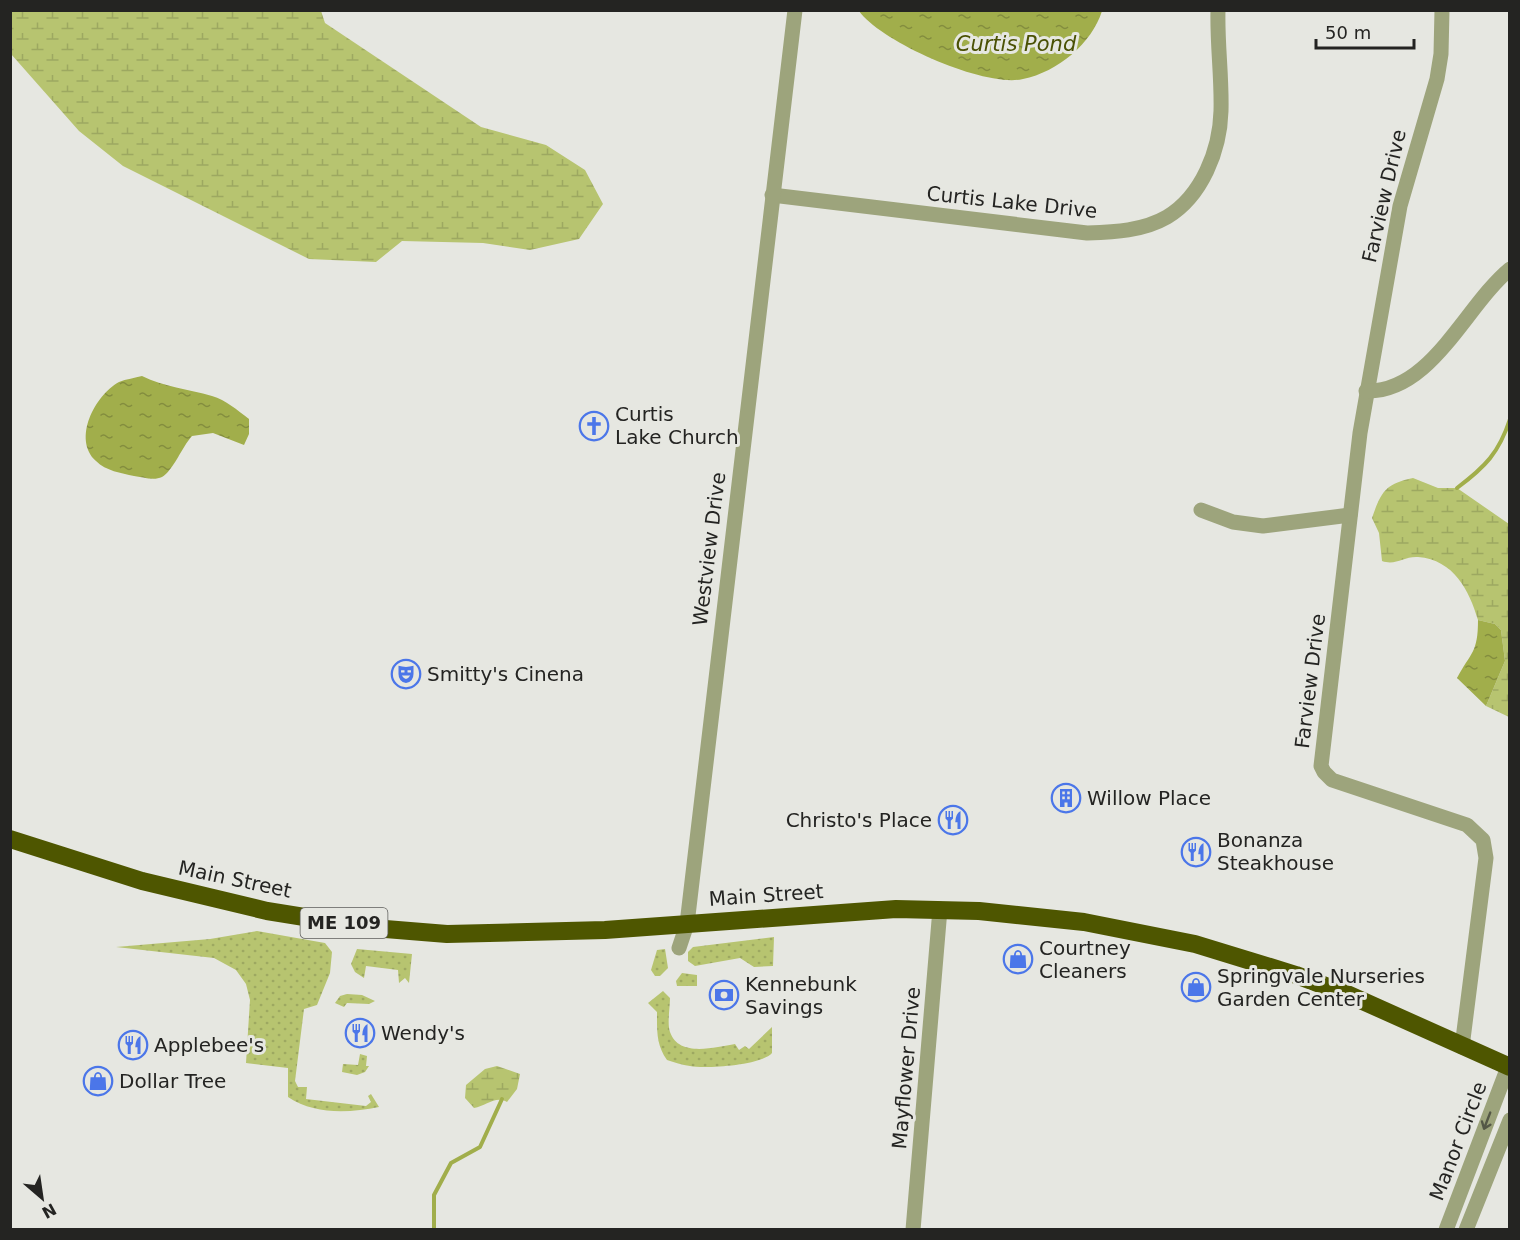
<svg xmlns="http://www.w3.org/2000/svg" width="1520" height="1240" viewBox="0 0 1520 1240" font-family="'DejaVu Sans',sans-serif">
  <defs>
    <pattern id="grass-dots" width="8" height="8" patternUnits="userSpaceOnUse" patternTransform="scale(1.5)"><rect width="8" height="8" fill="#b7c470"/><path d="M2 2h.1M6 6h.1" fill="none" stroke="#9da861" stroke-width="1.8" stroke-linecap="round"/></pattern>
    <pattern id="wetland-marsh" width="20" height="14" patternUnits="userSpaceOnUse" patternTransform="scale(1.5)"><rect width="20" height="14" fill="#b7c470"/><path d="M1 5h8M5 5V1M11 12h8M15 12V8" fill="none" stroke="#9da861"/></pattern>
    <pattern id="water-ripples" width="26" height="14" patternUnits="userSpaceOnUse" patternTransform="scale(1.5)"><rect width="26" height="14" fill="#a1ae4b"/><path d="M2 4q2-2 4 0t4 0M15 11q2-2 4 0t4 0" fill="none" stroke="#838d3e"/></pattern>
  </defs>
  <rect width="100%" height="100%" fill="#e6e7e1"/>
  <g fill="url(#grass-dots)">
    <path d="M257,931l68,12 7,9 -2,21 -13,32 -13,4 -9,72 3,6h9l-1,12 60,7 5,-4 -3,-6 3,-2 8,13c-30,6 -64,8 -91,-10v-29l-42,-5 4,-63 -4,-16 -10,-14 -22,-12 -98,-11 94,-8z"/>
    <path d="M774,937l-1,29 -19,1 -14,-9 -45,8 -7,-5v-9l5,-5z"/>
    <path d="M357,949l55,5 -3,29 -4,-5 -6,5 -1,-13 -32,-4 -2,12 -9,-6 -4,-8z"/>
    <path d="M665,949l3,19 -8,8h-5l-4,-6 6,-20z"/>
    <path d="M682,973l15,2v11h-20l-1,-5z"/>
    <path d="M663,991l7,7c0,10 -3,25 0,34 9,26 45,15 65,12l4,6 6,-4 4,3 23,-22v26c-10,12 -66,16 -82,13 -8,-1 -16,-4 -23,-6 -11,-15 -10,-30 -10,-48l-9,-9z"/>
    <path d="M347,994l15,1 13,6 -6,3 -22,-1 -3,4 -9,-4 5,-7z"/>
    <path d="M360,1054l7,2 -1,10h3l-4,6 -8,3 -15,-3 1,-8 15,1z"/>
  </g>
  <g fill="url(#wetland-marsh)">
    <path d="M10,11h311l4,12 156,104 65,18 39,25 18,34 -24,35 -49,11 -47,-7 -81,-2 -26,21 -67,-3 -186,-93 -44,-35 -68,-77z"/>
    <path d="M1413,478l25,10h19l52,36v193l-23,-11 19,-45 -4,-31 -6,-6 -17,-4c-9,-30 -24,-60 -60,-63 -14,-1 -22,9 -36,4l-3,-28 -7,-15c9,-26 13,-34 41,-40z"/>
    <path d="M497,1066l23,8 -3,15 -10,13c-11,-7 -21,4 -33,6l-9,-10 1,-13 19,-16z"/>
  </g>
  <g fill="url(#water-ripples)">
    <path d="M859,11h243c-10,32 -44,61 -79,68 -38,9 -142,-37 -164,-68z"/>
    <path d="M142,376c22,11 46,13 70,20 14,4 25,14 37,23v15l-5,11 -31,-12 -21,3c-10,11 -19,35 -30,41 -8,4 -20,0 -28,-1 -13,-3 -28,-5 -38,-15 -24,-22 -1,-66 23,-79 7,-3 16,-4 23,-6z"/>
    <path d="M1478,620l17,4 6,6 4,31 -19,45 -29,-28c14,-26 21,-25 21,-58z"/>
  </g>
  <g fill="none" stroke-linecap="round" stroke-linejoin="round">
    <g stroke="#a1ae4b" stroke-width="4">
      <path d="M1457,488c28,-21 42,-35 53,-69"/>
      <path d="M434,1230v-35l17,-32 29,-16 22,-48"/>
    </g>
    <g stroke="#9da47c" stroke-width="15">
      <path d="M1442,10l-1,44 -4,25 -37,127 -40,227 -39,333 3,6 8,8 135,45 16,15 3,18 -24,189"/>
      <path d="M772,195l315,38c27,-1 56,-2 80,-16 35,-21 53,-67 54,-106 1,-34 -4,-67 -3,-101"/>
      <path d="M1366,391c65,2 99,-85 144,-122"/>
      <path d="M1201,510l32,12 30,4 87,-11"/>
      <path d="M679,948l8,-24 108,-914"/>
      <path d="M913,1230l27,-321"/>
      <path d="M1446,1230l62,-163"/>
      <path d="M1466,1230l44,-110"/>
    </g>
    <path stroke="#4e5600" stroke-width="18" d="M10,839l132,42 125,30 106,17 74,6 158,-4 291,-21 83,2 105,11 111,22 101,31 51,19 163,73"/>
  </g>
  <defs><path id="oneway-shaft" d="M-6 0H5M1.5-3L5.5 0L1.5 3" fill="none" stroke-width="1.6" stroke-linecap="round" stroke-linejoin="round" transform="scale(1.5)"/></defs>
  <use stroke="#545746" href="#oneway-shaft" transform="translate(1487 1121) rotate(111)"/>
  <defs>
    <g id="church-ring" transform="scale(1.5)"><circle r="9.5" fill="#e6e7e1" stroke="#4b76e9" stroke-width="1.5"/><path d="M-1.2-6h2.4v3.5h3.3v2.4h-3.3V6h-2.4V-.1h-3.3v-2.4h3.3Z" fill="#4b76e9"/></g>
    <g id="theatre-ring" transform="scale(1.5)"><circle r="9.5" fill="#e6e7e1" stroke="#4b76e9" stroke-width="1.5"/><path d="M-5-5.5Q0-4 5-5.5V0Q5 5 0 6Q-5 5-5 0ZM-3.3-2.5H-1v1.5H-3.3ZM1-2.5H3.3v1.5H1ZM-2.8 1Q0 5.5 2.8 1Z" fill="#4b76e9"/></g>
    <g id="building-ring" transform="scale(1.5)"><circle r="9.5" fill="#e6e7e1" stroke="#4b76e9" stroke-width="1.5"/><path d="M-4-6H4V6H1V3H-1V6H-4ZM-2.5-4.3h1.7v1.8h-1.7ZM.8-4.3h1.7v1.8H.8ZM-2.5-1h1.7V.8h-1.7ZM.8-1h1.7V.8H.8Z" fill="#4b76e9"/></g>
    <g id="restaurant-ring" transform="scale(1.5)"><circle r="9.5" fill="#e6e7e1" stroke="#4b76e9" stroke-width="1.5"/><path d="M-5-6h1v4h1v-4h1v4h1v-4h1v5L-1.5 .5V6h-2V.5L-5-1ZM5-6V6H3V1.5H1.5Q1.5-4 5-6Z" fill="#4b76e9"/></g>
    <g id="shop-ring" transform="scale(1.5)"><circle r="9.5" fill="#e6e7e1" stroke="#4b76e9" stroke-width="1.5"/><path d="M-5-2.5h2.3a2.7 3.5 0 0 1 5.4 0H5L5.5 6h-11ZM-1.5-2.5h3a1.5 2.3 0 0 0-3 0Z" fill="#4b76e9"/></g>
    <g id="bank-ring" transform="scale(1.5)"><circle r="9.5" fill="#e6e7e1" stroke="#4b76e9" stroke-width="1.5"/><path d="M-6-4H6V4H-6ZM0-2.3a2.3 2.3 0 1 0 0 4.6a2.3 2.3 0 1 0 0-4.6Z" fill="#4b76e9"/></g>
  </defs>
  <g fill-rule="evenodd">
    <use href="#church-ring" x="594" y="426"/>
    <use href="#theatre-ring" x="406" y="674"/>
    <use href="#building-ring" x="1066" y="798"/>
    <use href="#restaurant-ring" x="953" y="820"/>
    <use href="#restaurant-ring" x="1196" y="852"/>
    <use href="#shop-ring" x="1018" y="959"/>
    <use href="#shop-ring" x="1196" y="987"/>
    <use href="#bank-ring" x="724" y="995"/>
    <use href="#restaurant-ring" x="360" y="1033"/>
    <use href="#restaurant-ring" x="133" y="1045"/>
    <use href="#shop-ring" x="98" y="1081"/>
  </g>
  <g text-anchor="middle" stroke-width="6" stroke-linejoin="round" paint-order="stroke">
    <rect fill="#e6e7e1" stroke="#5e5e5b" stroke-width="1.5" x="300.5" y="908" width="87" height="30" rx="4.5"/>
    <g font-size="18" font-weight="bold" fill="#242422">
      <text x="344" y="929">ME 109</text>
    </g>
    <g font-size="20" fill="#242422" stroke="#e6e7e1">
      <text transform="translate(1384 196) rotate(-77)" y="7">Farview Drive</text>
      <text transform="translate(1012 202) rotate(6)" y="7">Curtis Lake Drive</text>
      <text transform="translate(709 549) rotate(-83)" y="7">Westview Drive</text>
      <text transform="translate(1310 681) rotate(-83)" y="7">Farview Drive</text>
      <text transform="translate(235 879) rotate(12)" y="7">Main Street</text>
      <text transform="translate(766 895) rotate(-4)" y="7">Main Street</text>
      <text transform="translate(906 1068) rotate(-85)" y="7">Mayflower Drive</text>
      <text transform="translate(1458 1141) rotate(-69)" y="7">Manor Circle</text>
    </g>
    <g font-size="20" fill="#242422" stroke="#e6e7e1" text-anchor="start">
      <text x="615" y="421">Curtis<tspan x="615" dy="23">Lake Church</tspan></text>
      <text x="427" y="681">Smitty's Cinena</text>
      <text x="1087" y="805">Willow Place</text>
      <text x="932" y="827" text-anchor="end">Christo's Place</text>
      <text x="1217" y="847">Bonanza<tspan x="1217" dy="23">Steakhouse</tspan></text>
      <text x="1039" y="955">Courtney<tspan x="1039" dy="23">Cleaners</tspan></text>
      <text x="1217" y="983">Springvale Nurseries<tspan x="1217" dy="23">Garden Center</tspan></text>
      <text x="745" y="991">Kennebunk<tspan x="745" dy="23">Savings</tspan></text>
      <text x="381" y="1040">Wendy's</text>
      <text x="154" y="1052">Applebee's</text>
      <text x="119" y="1088">Dollar Tree</text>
    </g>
    <g font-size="21" font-style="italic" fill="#4a5104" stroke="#e6e7e1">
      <text x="1016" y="51">Curtis Pond</text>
    </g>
  </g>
  <rect width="1520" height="1240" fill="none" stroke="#242422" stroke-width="24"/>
  <g transform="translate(42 1198) rotate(151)" stroke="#e6e7e1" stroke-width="4.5" paint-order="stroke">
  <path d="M0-4.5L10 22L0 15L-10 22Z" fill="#242422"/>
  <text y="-9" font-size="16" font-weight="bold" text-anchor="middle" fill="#242422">N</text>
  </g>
  <path d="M1316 39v9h98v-9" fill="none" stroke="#242422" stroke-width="3"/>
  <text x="1325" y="39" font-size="18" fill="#242422" stroke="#e6e7e1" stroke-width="4.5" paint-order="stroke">50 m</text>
</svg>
